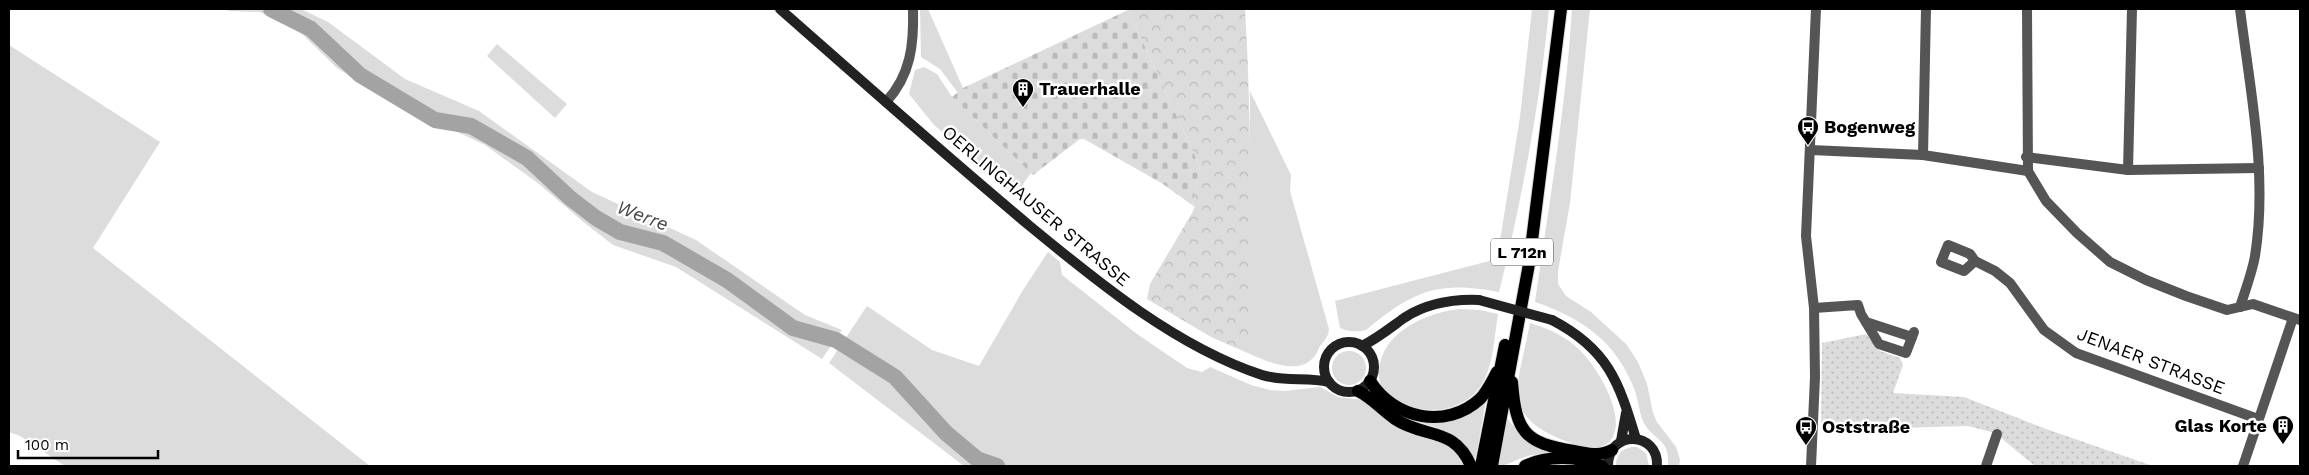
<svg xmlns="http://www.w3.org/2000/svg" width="2309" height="475" viewBox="0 0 2309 475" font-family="'Work Sans',sans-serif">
  <defs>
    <pattern id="forest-crowns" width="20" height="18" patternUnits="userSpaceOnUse" patternTransform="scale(1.25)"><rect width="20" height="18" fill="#dcdcdc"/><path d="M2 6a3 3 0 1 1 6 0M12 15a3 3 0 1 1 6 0" fill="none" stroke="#bbb"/></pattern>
    <pattern id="cemetery-stones" width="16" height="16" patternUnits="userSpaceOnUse" patternTransform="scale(1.25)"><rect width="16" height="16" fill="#dcdcdc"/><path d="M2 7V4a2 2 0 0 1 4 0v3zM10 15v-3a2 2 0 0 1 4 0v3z" fill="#bbb"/></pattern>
    <pattern id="park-dots" width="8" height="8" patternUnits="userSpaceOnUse" patternTransform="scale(1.25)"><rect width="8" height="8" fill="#dcdcdc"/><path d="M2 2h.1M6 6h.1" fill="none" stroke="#bbb" stroke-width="1.8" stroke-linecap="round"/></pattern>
  </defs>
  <rect width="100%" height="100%" fill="#fff"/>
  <g fill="#dcdcdc">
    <path d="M226,9h75l27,13 77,57 74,32 113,81 104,48 109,75 37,15 -20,29 -146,-92 -63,-22 -32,-25 -42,-36 -54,-39 -103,-49 -45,-28 -35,-34 -42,-22 -32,-1z"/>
    <path d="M920,9h8l35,79 -5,5 -18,-24 -19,-12z"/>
    <path d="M1532,9h17c-9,95 -27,190 -50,283 -62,-12 -86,-1 -133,38 -8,2 -18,2 -26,-2l-5,-27 162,-42 23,-142z"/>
    <path d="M1572,9h18l-20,194 -12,68v13l8,12 25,16 35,32 12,18 9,22 6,29 4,9 19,25 4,13 -1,6h-11c2,-27 -12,-24 -23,-41 -6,-10 -6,-23 -10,-34 -18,-49 -53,-73 -100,-89 14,-98 31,-195 37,-293z"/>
    <path d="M497,44l70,60 -12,14 -68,-62z"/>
    <path d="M9,45l151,97 -67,106 277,218h-305l-45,-30 -11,-4z"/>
    <path d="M924,67l13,7 15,23 79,76 -16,22 -81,-70 -25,-31 6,-24z"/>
    <path d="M1250,91l41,84 -1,16 39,138c-1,9 -4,10 -9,17 -2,4 -4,10 -8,13 -16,16 -46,2 -62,-5z"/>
    <path d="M1048,252l12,10 2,13 75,59 50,34 15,4 8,-5 41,18 19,5 14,1 36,-4 18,10 25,3 36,28 40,13 11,6 8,8 7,11h-501l-135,-103 38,-57 65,44 47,16 44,-76z"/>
    <path d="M1459,309l21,1 18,4c-4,23 -4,53 -18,73 -19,25 -53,28 -79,16 -7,-4 -14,-7 -18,-13 -4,-6 -4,-12 -4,-19 2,-38 46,-58 80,-62z"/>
    <path d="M1530,323c16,5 31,11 44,22 20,15 56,73 36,96 -10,10 -24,7 -36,3 -77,-26 -56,-57 -44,-121z"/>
    <circle cx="1349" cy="368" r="17"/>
    <path d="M1482,404l3,1 -9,52h-2c-13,-18 -27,-28 -49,-33v-2c22,-1 40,-2 57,-18z"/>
    <path d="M1506,417l13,16 37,21c-9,1 -19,-1 -28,2 -10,2 -20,10 -30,10z"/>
    <path d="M1632,447h5l9,6 3,13h-33c0,-11 5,-17 16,-19z"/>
  </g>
  <path fill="url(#forest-crowns)" d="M1131,9h114c7,115 6,229 5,345l-39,-17 -64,-38 3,-15 42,-71 3,-6 -3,-2 8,-38 -72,-157z"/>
  <path fill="url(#cemetery-stones)" d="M1128,10l72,157 -8,38 -29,-21 -79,-45h-4l-47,36 -81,-78 11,-9z"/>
  <path fill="url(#park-dots)" d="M1866,334l14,17 20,7 3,7 -10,28 71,4 85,33 104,36h-118l-40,-33 -27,-7 -71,2 -76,-5 1,-80z"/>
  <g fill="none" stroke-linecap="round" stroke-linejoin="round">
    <path stroke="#a3a3a3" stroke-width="2.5" d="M973,466l4,-7"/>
    <path stroke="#a3a3a3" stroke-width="16" d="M271,9l40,20 49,46 75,45 36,6 56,32 43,40 26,20 24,14 43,11 64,37 66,48 43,12 59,37 51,56 31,26 20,7"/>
    <g stroke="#dbdbdb" stroke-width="14">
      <g id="primary">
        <path d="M1370,381c24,38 76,49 110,18 7,-7 12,-18 17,-27"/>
        <path d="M1512,382c4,50 12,61 62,69 13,2 26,6 38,-1"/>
        <path d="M1358,391c14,7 24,19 37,28 30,20 59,7 76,47"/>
        <path d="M1481,466l24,-121"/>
        <path d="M1492,466l37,-202 32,-255"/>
        <path d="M1525,466c23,-11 53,-10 77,0"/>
      </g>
    </g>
    <g stroke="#555" stroke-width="10">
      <path d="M2027,9l1,162 18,30 31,32 33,29 36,18 40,16 41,14 26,-6 47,16"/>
      <path d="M1811,150l112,5 105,16"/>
      <path d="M1923,155l3,-146"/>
      <path d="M2026,157l102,13 131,-2"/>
      <path d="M2128,170l4,-161"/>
      <path d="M1975,261l-11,10 -23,-9 7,-17 22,9 5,7 20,10 15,12 34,47 32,23 182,66"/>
      <path d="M2240,307c5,-16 12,-34 15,-51 13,-81 -5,-166 -15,-247"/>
      <path d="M1814,308l44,-3 3,9 18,30 27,9 8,-21"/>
      <path d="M1866,322l46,15"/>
      <path d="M1811,466l4,-89 -1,-69 -8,-72 10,-227"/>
      <path d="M1986,466l11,-32"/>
      <path d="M2243,466l50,-148"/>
    </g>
    <path stroke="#555" stroke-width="10" d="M886,102c25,-27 28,-58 27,-93"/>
    <g stroke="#222" stroke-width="10">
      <path d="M780,9c83,73 166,147 251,218 68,56 146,120 231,148 22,7 45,2 67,7"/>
      <path d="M1552,320c56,29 67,62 84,119"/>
      <circle cx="1349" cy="367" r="25"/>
      <path d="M1362,346c16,-8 28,-18 42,-28 23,-15 49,-19 75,-18"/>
      <path d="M1621,441l5,-28"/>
      <path d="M1608,466c0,-37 51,-35 49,0"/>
    </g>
    <use href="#primary" stroke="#000" stroke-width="12"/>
    <path stroke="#222" stroke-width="10" d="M1479,300l73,20"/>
  </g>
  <defs>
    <g id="building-pin" transform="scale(1.125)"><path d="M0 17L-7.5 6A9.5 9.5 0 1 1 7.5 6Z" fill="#000" stroke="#fff"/><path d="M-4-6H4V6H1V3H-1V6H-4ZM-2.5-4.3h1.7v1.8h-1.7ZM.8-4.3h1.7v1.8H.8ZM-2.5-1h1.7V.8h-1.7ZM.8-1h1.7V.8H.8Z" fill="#fff"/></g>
    <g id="bus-pin" transform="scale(1.125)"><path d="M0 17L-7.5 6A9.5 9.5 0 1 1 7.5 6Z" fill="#000" stroke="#fff"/><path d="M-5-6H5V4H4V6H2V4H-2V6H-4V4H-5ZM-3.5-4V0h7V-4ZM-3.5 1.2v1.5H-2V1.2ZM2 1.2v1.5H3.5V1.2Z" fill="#fff"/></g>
  </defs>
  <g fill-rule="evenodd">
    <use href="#building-pin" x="1023" y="89"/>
    <use href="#bus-pin" x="1808" y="127"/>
    <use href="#building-pin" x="2283" y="426"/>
    <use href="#bus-pin" x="1806" y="427"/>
  </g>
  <g text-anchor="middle" stroke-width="5" stroke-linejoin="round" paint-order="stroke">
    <rect fill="#fff" stroke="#4c4c4c" stroke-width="1" x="1491" y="238.5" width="62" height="27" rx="4"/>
    <g font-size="16" font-weight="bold" fill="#000">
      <text x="1522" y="258">L 712n</text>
    </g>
    <g font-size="18" font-weight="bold" fill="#000" stroke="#fff" text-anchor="start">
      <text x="1039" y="95">Trauerhalle</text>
      <text x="1824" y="133">Bogenweg</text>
      <text x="2267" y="432" text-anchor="end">Glas Korte</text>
      <text x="1822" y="433">Oststraße</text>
    </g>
    <g font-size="18" fill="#000" stroke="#fff">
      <text transform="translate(1036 206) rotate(40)" y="6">OERLINGHAUSER STRASSE</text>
      <text transform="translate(2151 361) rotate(21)" y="6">JENAER STRASSE</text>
    </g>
    <g font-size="19" font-style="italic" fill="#444" stroke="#fff">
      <text transform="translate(643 215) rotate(21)" y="7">Werre</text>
    </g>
  </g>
  <rect width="2309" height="475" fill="none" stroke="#000000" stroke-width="20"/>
  <path d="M18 450v8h140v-8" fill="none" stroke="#000000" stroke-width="2.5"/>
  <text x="25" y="450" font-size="15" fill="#000000" stroke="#ffffff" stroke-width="4" paint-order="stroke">100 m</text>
</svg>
